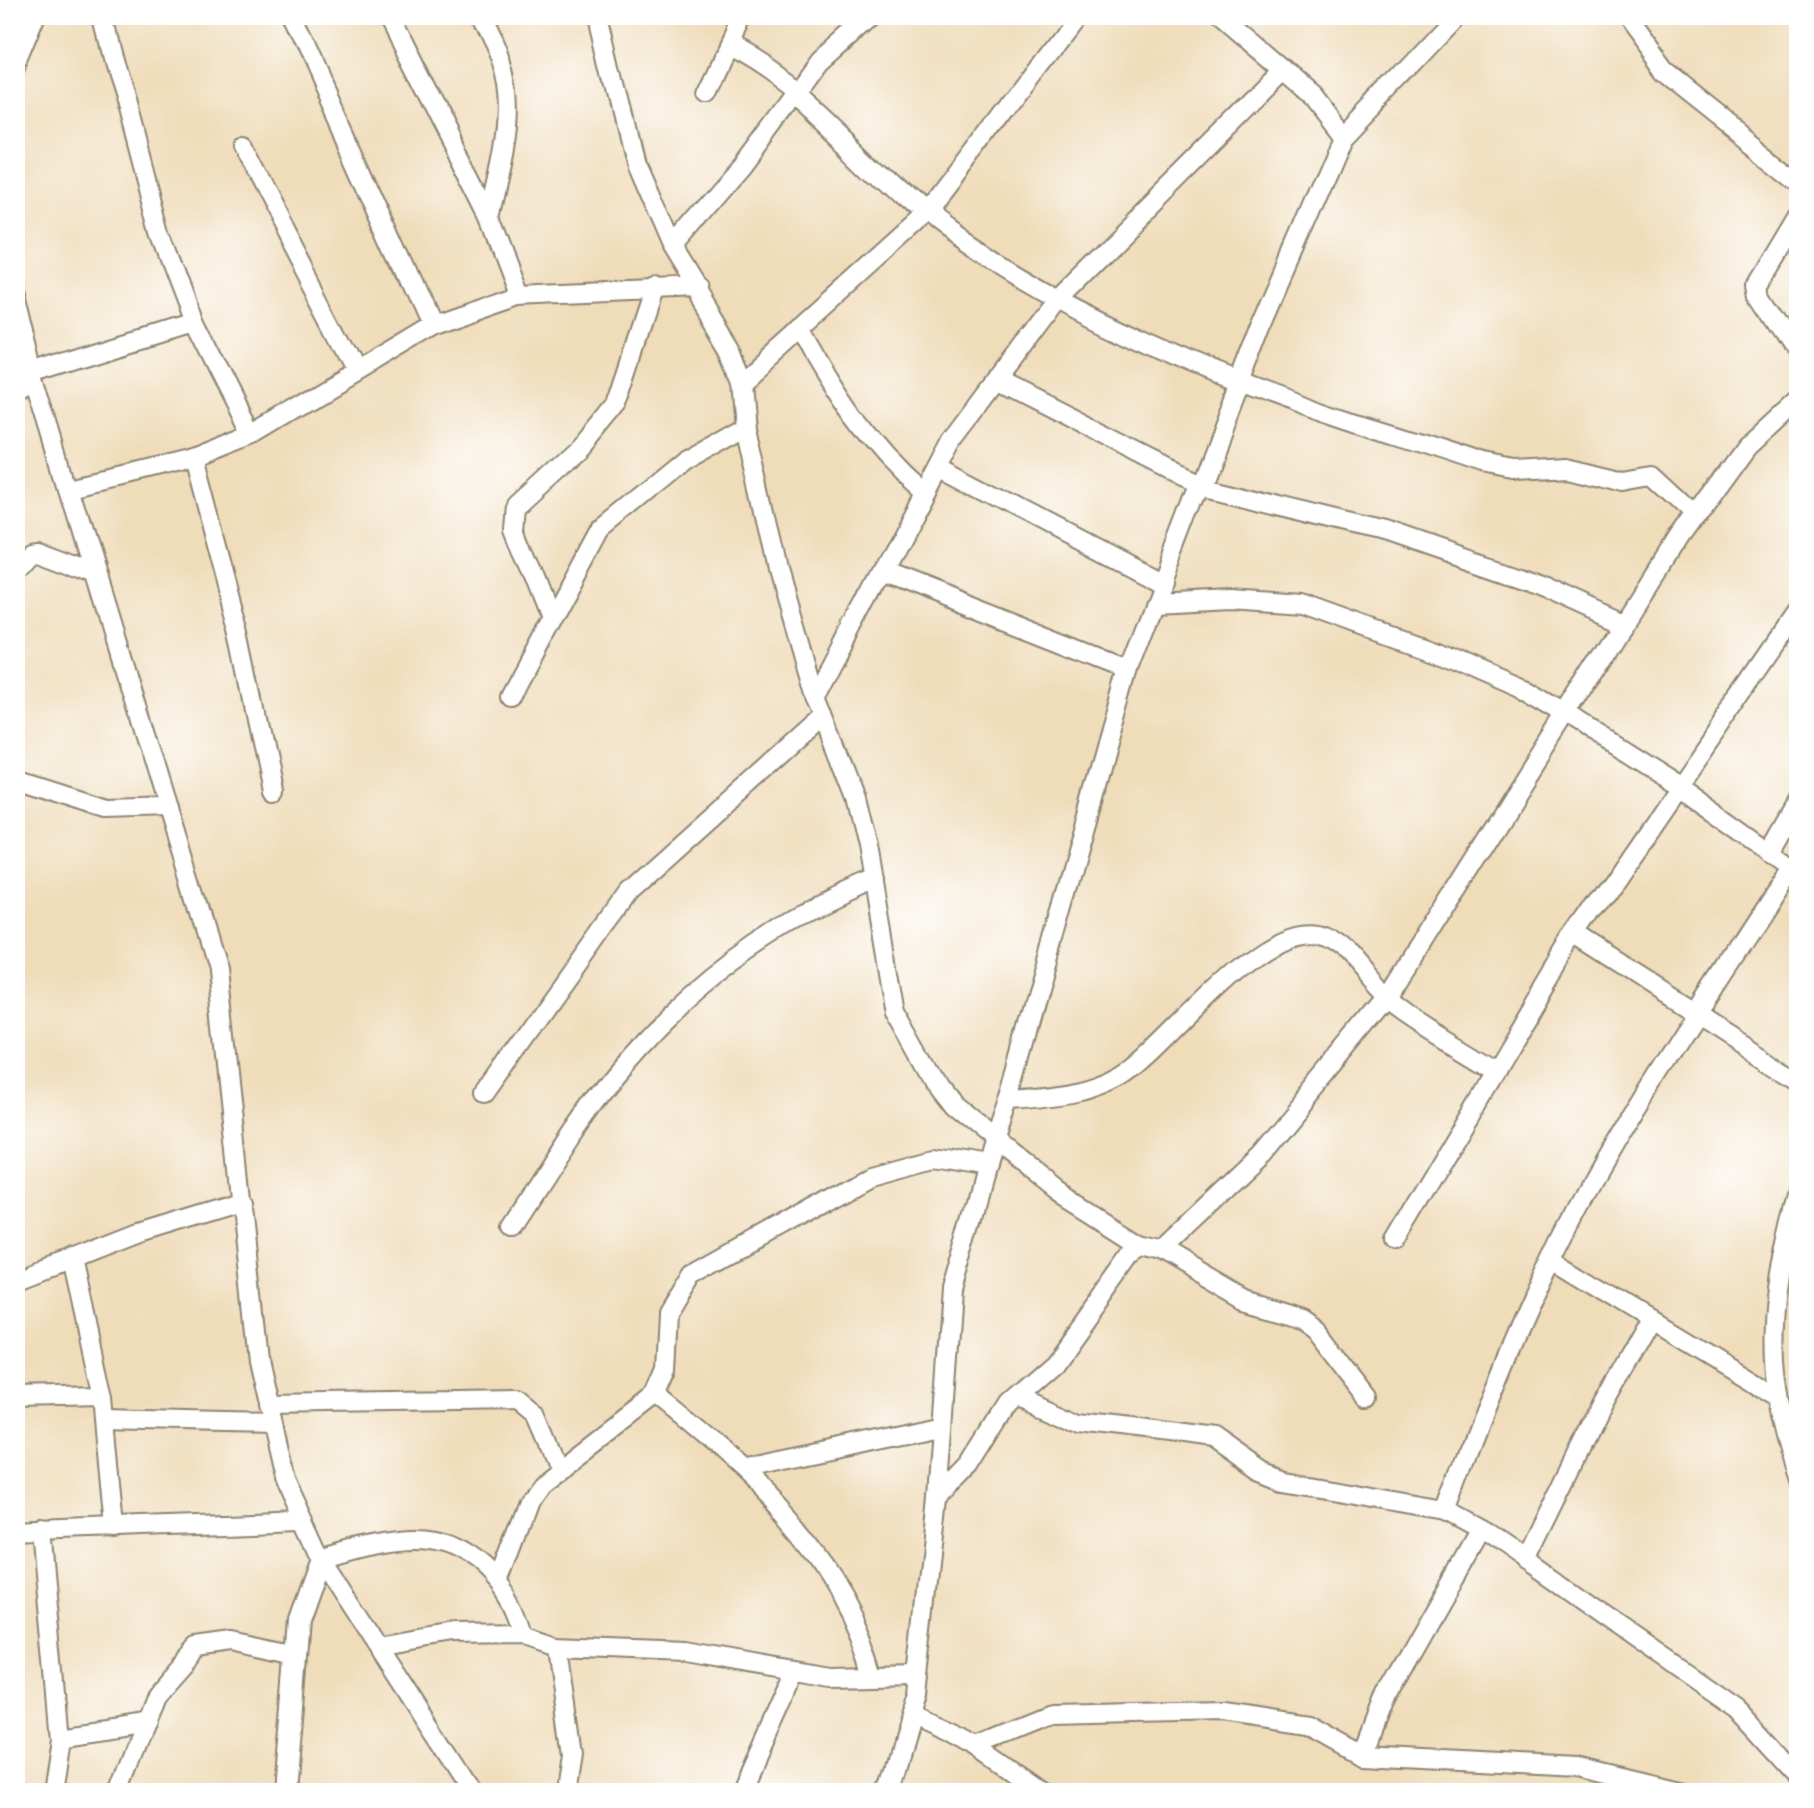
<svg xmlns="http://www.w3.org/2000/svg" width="1814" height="1808" viewBox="0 0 1814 1808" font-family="Mali,sans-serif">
  <rect width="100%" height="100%" fill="#fff"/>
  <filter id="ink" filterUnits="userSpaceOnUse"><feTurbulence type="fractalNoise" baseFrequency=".01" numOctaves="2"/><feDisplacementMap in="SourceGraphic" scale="20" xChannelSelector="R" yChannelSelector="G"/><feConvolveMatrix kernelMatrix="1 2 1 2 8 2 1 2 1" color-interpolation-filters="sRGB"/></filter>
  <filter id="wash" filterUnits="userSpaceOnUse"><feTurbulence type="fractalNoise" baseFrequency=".0048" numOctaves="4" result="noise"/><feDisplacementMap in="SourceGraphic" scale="40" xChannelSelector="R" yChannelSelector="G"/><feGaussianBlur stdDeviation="2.25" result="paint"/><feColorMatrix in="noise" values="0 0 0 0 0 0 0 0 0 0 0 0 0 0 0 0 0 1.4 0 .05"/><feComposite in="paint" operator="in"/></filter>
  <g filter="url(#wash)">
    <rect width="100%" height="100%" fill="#efdcb9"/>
  </g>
  <g filter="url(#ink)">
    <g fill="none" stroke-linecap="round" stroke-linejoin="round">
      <g stroke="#8d8472" stroke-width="22">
        <g id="minor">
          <path d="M102,12l58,221 34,89 57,113"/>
          <path d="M291,12l141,314"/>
          <path d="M385,12l104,206 30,78"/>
          <path d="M480,12c44,76 27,126 9,206"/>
          <path d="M599,12l37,155 35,81 59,97 13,35 4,45 32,145 37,129 39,100 12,50 28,164 42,75 14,18 46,38 62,50 79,50 22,6 85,50 58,18 14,10 53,68"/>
          <path d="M1214,12l98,84 30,39"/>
          <path d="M1621,12l44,60 137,109"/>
          <path d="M729,48c86,43 143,130 221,185 110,78 268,146 397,188 46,15 92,28 137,44l29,6 54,-3 59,14 28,-5 41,38"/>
          <path d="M12,72l25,-60"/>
          <path d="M705,92l38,-80"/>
          <path d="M238,144l117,226"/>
          <path d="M1802,210l-45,75 2,10 43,65"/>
          <path d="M671,248l73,-84 76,-103 54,-49"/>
          <path d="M12,280l25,103 179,587 41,387 28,122 36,79 154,238"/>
          <path d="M800,328c35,63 68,117 123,164"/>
          <path d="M34,372l160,-50"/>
          <path d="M743,380l183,-165 154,-203"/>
          <path d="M997,382l202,103 181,44 164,57 81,37"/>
          <path d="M12,399l25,-16"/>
          <path d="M194,458l45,169 34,164"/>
          <path d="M939,466l223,117"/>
          <path d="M71,488l123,-30 57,-23 181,-109 87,-30 178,-8"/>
          <path d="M12,571l18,-20 7,-1 56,21"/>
          <path d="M885,573l243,96"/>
          <path d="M1153,603l80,-4 69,5 152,55 66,29 47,28 109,69 126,90"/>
          <path d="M551,616l-36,-91 2,-20 62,-57 37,-45 38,-115"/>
          <path d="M510,697l90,-168 83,-68 64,-36"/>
          <path d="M816,699l136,-259 107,-143 223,-223"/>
          <path d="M12,780l94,30 61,-2"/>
          <path d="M1770,854l32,-56"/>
          <path d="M1575,936l227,145"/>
          <path d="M485,1093l142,-200 196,-176"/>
          <path d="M1010,1099c38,-3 77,-5 111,-25 47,-28 141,-162 200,-138 27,10 45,45 66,63 33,27 74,48 109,71"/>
          <path d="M1802,1178c-31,123 -42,182 0,304"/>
          <path d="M511,1226c35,-53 68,-110 110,-159 68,-80 154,-147 252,-185"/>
          <path d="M1394,1241l181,-305 227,-331"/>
          <path d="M1160,1250l100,-95 128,-156 289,-459 69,-95 56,-52"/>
          <path d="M72,1258l30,139 12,131"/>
          <path d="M1552,1259l224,136"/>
          <path d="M12,1274l8,5 117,-46 105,-32"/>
          <path d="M1018,1395l62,27 132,17 48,34 22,9 164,28 35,19 256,179 65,71"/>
          <path d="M653,1397c93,75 189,156 220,277"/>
          <path d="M12,1399l90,-2"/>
          <path d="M267,1403l250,-4 18,15 23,54"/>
          <path d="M104,1418l167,4"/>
          <path d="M740,1468l200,-41"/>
          <path d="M938,1496l31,-32 39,-62 46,-40 84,-118"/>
          <path d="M1446,1510c37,-97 75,-194 123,-287 65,-123 146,-238 221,-356"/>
          <path d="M43,1529l19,205 -9,62"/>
          <path d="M12,1531l289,-11"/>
          <path d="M1526,1561l77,-157 48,-85"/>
          <path d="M497,1579l29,-77 12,-16 115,-89 11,-25 3,-58 24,-40 177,-99 62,-17 58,9"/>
          <path d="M555,1646l15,109 -6,41"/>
          <path d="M380,1649l70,-13 72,-1 33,11 125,5 151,25 88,-2"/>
          <path d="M912,1716l65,30 71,50"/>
          <path d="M62,1734l83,-14"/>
          <path d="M977,1746l74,-30 173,-4 86,13 54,30 212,11 125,30"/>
          <path d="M1364,1755l23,-60 94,-166"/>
          <path d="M115,1796l39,-101 42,-48 37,-5 61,13"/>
          <path d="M285,1796l14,-176 22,-62c29,-8 61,-19 92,-19 56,0 97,46 109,96"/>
          <path d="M736,1796l56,-125"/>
          <path d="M885,1796l32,-101 21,-199 15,-205 175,-622 131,-342 83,-192 116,-123"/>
          <path d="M1786,1796l16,-4"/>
        </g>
      </g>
      <use href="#minor" stroke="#fff" stroke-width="18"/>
    </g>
  </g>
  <rect width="1814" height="1808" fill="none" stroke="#fff" stroke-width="50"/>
</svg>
